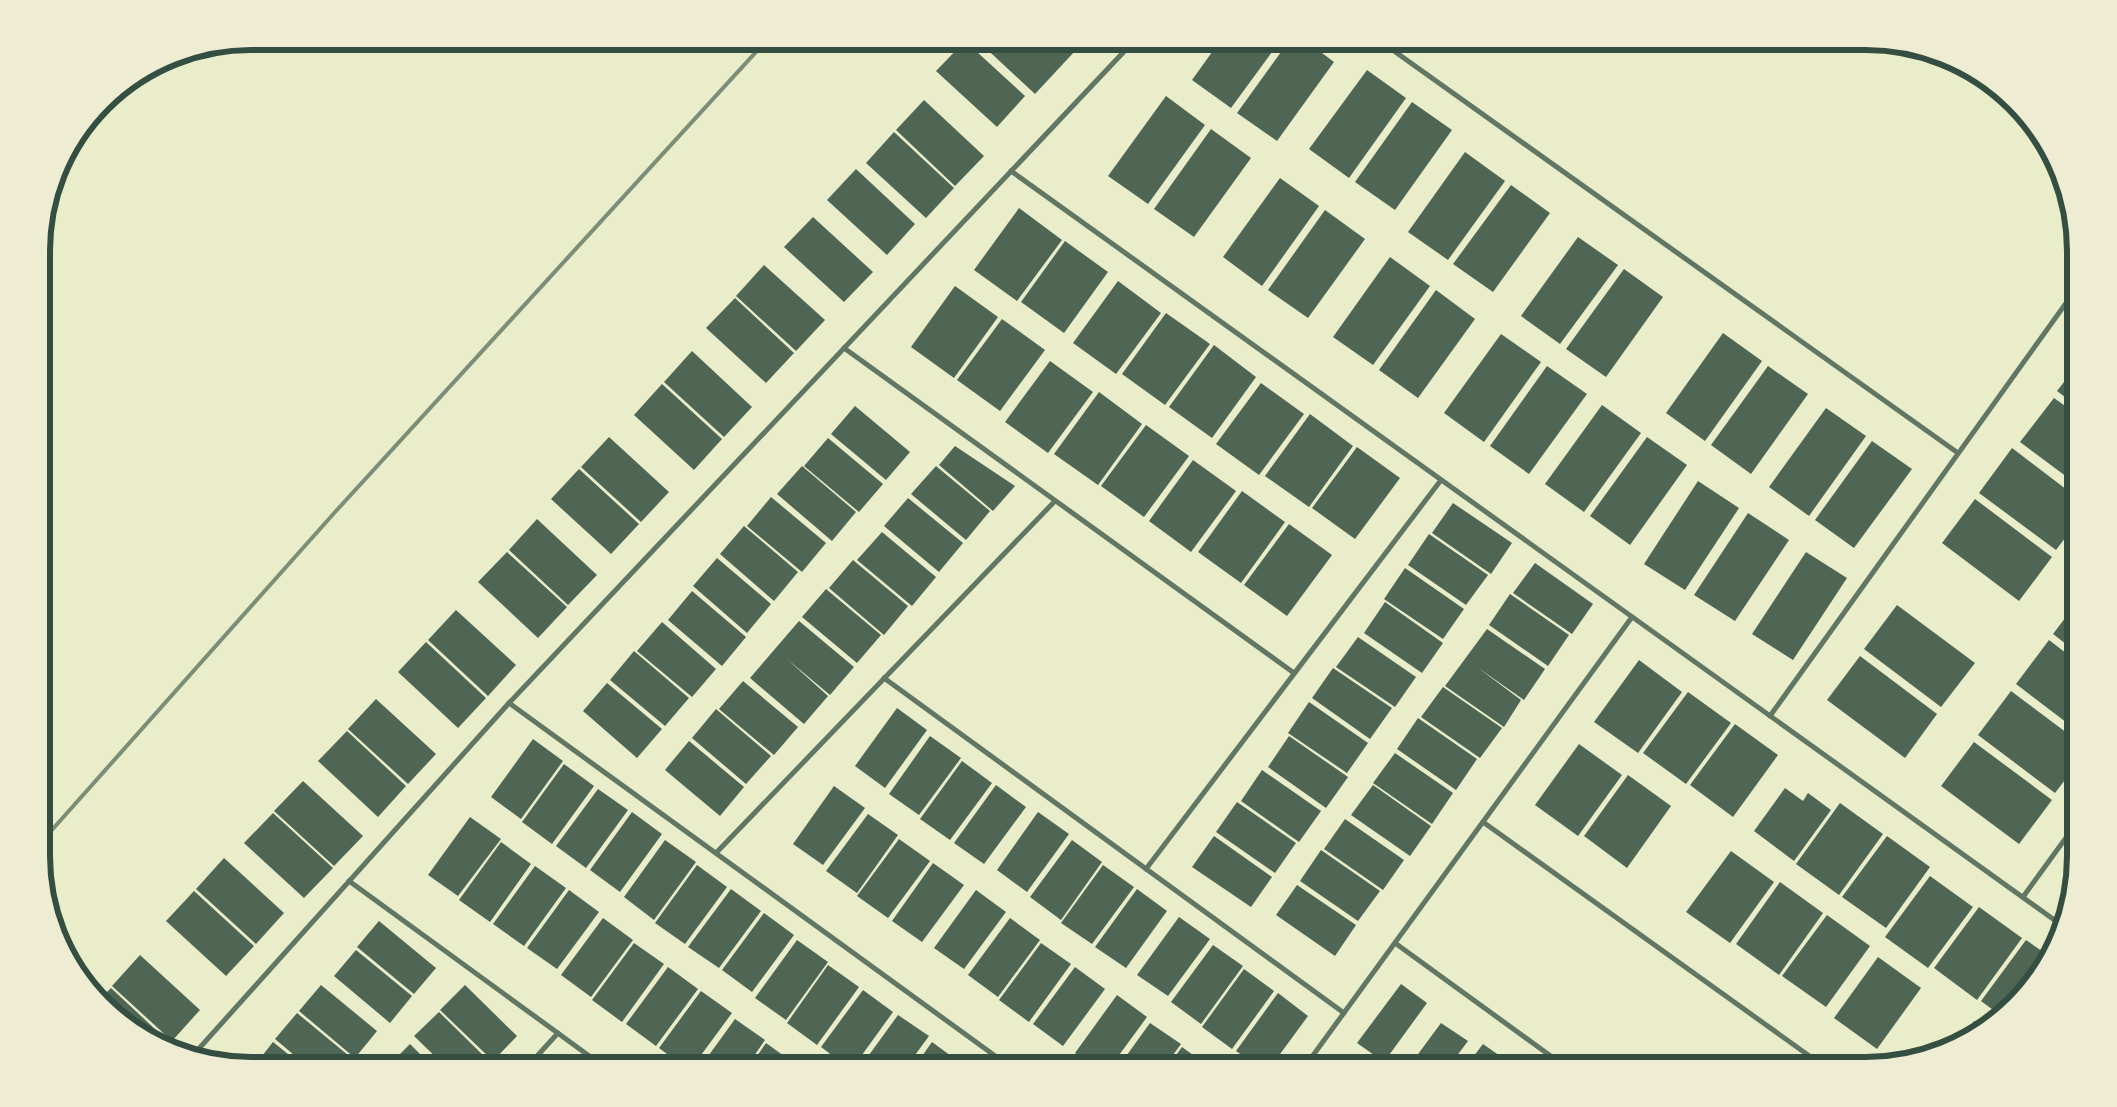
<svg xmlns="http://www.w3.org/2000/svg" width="2117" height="1107" viewBox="0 0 2117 1107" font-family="'DejaVu Sans',sans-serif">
  <rect width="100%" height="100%" fill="#e9edc9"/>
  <g fill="#4f6655">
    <path d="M965,41l60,55 -28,31 -61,-56z"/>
    <path d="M978,41h87l10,10 -40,43z"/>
    <path d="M1220,41h60l-49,67 -39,-28z"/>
    <path d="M1289,41h17l28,21 -57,79 -40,-28z"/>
    <path d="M1367,70l39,28 -57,80 -40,-29z"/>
    <path d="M1166,96l39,29 -57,79 -40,-28z"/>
    <path d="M924,100l60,56 -29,30 -59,-56z"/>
    <path d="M1412,102l40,28 -57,80 -40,-28z"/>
    <path d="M1211,129l40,29 -57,79 -40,-28z"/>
    <path d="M894,132l60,56 -28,30 -60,-55z"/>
    <path d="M1465,152l40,29 -57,79 -40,-28z"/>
    <path d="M856,169l59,55 -28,31 -60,-55z"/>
    <path d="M1280,178l39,28 -57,80 -39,-29z"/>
    <path d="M1511,185l39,28 -57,79 -40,-28z"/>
    <path d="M1019,208l43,32 -45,61 -43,-31z"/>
    <path d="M1325,210l40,29 -57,79 -40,-28z"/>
    <path d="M813,217l60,55 -29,30 -60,-55z"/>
    <path d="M1578,237l40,28 -58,79 -39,-28z"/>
    <path d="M1065,241l43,31 -44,61 -43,-31z"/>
    <path d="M1390,257l40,29 -57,79 -40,-28z"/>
    <path d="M764,265l61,55 -29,31 -60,-55z"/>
    <path d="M1624,269l39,28 -57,80 -40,-28z"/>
    <path d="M1118,281l43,32 -45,61 -43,-31z"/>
    <path d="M955,286l43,31 -44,61 -43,-31z"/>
    <path d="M1436,290l39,29 -57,79 -39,-28z"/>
    <path d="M735,298l59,55 -28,30 -60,-55z"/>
    <path d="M1166,313l44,31 -45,61 -43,-31z"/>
    <path d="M1002,319l43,31 -45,61 -43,-31z"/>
    <path d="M1723,333l39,28 -57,80 -39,-28z"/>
    <path d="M1501,334l40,28 -57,80 -40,-29z"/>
    <path d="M1214,345l42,32 -44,61 -43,-31z"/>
    <path d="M692,351l60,56 -28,30 -60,-55z"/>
    <path d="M1050,361l43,31 -45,61 -43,-31z"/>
    <path d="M1547,366l40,28 -58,80 -39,-28z"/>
    <path d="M1768,366l40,28 -57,80 -40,-29z"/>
    <path d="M2074,369v35l-17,-13z"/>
    <path d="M1261,383l43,31 -45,61 -43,-31z"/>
    <path d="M662,384l60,55 -28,31 -60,-55z"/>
    <path d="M1099,392l43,32 -44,61 -44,-31z"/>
    <path d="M2054,398l21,15v70l-55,-41z"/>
    <path d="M1602,405l39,28 -57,79 -39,-28z"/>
    <path d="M855,406l55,46 -24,28 -55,-46z"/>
    <path d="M1826,408l40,28 -57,80 -40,-29z"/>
    <path d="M1310,414l43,32 -44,61 -44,-31z"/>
    <path d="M1146,425l43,31 -45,61 -43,-31z"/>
    <path d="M609,437l60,55 -28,30 -60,-55z"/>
    <path d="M1647,437l40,28 -57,80 -40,-29z"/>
    <path d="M828,438l55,46 -24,28 -55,-46z"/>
    <path d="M1872,441l40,28 -58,79 -39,-28z"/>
    <path d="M955,446l60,40 -22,25 -54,-46z"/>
    <path d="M1357,447l43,31 -45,61 -43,-31z"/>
    <path d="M2012,448l63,48v29l-19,25 -77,-57z"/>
    <path d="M1193,460l43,31 -45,61 -42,-31z"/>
    <path d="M802,466l54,46 -24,29 -55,-47z"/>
    <path d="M936,466l54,45 -24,29 -55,-46z"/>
    <path d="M579,469l60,55 -28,30 -60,-55z"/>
    <path d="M1698,481l41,27 -54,82 -41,-26z"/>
    <path d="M1242,491l43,31 -44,61 -43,-31z"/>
    <path d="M771,497l55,46 -24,29 -55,-46z"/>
    <path d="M908,498l55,45 -24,29 -55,-46z"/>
    <path d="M1975,499l77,58 -33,44 -77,-58z"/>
    <path d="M1453,503l59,40 -21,31 -59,-41z"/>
    <path d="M1748,513l41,27 -54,81 -41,-26z"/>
    <path d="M537,519l60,56 -29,30 -59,-55z"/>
    <path d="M1289,524l43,31 -45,61 -43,-31z"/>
    <path d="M744,526l54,46 -24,29 -54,-47z"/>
    <path d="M882,532l54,45 -24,29 -55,-46z"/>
    <path d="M1429,534l59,41 -22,30 -58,-40z"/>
    <path d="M507,552l60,55 -29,31 -60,-56z"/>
    <path d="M1806,552l41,26 -54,82 -41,-26z"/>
    <path d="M717,558l54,46 -24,29 -54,-47z"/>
    <path d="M853,560l55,46 -24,29 -55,-47z"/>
    <path d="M1535,563l58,41 -21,30 -59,-41z"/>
    <path d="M1405,568l59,41 -21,30 -59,-40z"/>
    <path d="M826,589l55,46 -24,28 -55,-46z"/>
    <path d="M692,591l54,46 -24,29 -54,-46z"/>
    <path d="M1510,594l59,41 -21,31 -59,-41z"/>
    <path d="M1385,602l58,41 -21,30 -58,-40z"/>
    <path d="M1897,605l78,58 -34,44 -77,-58z"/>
    <path d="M2075,605v46l-22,-17z"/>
    <path d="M456,610l60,55 -28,31 -60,-56z"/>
    <path d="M799,621l55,46 -24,28 -43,-36 41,37 -24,28 -54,-46z"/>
    <path d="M662,622l54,47 -24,28 -55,-46z"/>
    <path d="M1487,629l58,40 -21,31 -47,-33 44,33 -17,27 -59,-41z"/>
    <path d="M1358,637l58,40 -21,30 -59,-40z"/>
    <path d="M2049,640l26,20v69l-59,-45z"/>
    <path d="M426,642l60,56 -28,30 -60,-56z"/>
    <path d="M634,651l55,47 -24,28 -55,-46z"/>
    <path d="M1860,656l77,58 -32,44 -78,-58z"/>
    <path d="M1639,660l43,32 -44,61 -44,-31z"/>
    <path d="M1333,668l59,40 -22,31 -58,-41z"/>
    <path d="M743,681l55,46 -24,28 -55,-46z"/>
    <path d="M607,683l55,46 -25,29 -54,-47z"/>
    <path d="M1443,687l59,41 -22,30 -59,-41z"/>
    <path d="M2011,691l64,48v28l-20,26 -77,-58z"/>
    <path d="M1688,692l43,31 -45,61 -43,-31z"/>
    <path d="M376,699l60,55 -28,30 -60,-55z"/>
    <path d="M1309,702l59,41 -21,30 -59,-40z"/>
    <path d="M897,708l30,22 -42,58 -30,-22z"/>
    <path d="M716,709l55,47 -25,28 -54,-46z"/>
    <path d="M1418,718l59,41 -21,31 -59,-41z"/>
    <path d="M1735,724l43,31 -45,62 -43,-32z"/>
    <path d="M347,731l59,55 -28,31 -60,-56z"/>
    <path d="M930,736l31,22 -42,57 -30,-21z"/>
    <path d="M1289,736l59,41 -22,31 -58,-41z"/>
    <path d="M533,739l30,22 -42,58 -30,-22z"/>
    <path d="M689,741l55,46 -24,29 -55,-46z"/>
    <path d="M1974,742l78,58 -33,44 -78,-58z"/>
    <path d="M1579,744l43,31 -44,61 -43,-31z"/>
    <path d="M1395,753l58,40 -21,31 -59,-41z"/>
    <path d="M962,761l30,22 -42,57 -30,-21z"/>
    <path d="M564,764l30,22 -42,58 -30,-22z"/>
    <path d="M1262,770l59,41 -22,31 -58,-41z"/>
    <path d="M1628,775l43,31 -44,62 -43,-32z"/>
    <path d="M303,781l60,55 -29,30 -60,-55z"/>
    <path d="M996,785l30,22 -42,57 -30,-21z"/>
    <path d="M1373,785l58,41 -21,30 -59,-41z"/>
    <path d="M834,786l31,22 -42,57 -30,-21z"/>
    <path d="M1785,788l18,13 5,-8 23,17 -37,51 -40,-30z"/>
    <path d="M598,789l30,21 -42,58 -30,-22z"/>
    <path d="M1237,802l59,41 -21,30 -59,-41z"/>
    <path d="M1840,803l43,31 -44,61 -43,-31z"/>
    <path d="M632,812l30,22 -42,58 -30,-22z"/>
    <path d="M1038,812l31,22 -42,58 -30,-22z"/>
    <path d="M273,813l60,55 -29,30 -60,-55z"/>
    <path d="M868,814l30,21 -41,58 -31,-22z"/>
    <path d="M470,817l31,22 -43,57 -30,-21z"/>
    <path d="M1345,819l59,41 -21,30 -59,-41z"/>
    <path d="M1214,836l58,41 -21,30 -59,-40z"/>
    <path d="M1887,836l43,31 -44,61 -44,-31z"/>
    <path d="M899,839l31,22 -42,57 -31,-22z"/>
    <path d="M665,840l31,22 -42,58 -30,-23z"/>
    <path d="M1072,840l30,22 -41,58 -31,-23z"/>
    <path d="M501,842l30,22 -41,58 -31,-22z"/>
    <path d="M1321,850l59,41 -22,30 -58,-40z"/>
    <path d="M1731,851l43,31 -44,61 -44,-31z"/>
    <path d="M224,858l60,55 -28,31 -60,-55z"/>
    <path d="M933,863l31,22 -42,57 -30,-21z"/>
    <path d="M697,865l30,22 -42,57 -30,-21z"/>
    <path d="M1103,865l31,22 -42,57 -31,-21z"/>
    <path d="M535,866l31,22 -42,58 -31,-22z"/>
    <path d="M1930,876l43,31 -45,61 -43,-31z"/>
    <path d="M1780,882l43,31 -44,62 -43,-31z"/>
    <path d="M1297,885l59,40 -21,31 -59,-41z"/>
    <path d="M731,889l30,22 -42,57 -31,-21z"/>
    <path d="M1137,889l30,22 -41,57 -31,-21z"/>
    <path d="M569,890l30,22 -42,57 -30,-21z"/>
    <path d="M976,890l30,22 -42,57 -30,-21z"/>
    <path d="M194,891l60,55 -28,30 -60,-55z"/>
    <path d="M1979,907l43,31 -45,62 -43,-32z"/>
    <path d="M764,913l30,22 -42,57 -30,-22z"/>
    <path d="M1827,915l43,31 -44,61 -44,-31z"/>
    <path d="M1179,917l31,22 -42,57 -31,-21z"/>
    <path d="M603,918l30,22 -42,57 -30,-22z"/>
    <path d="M1010,918l30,22 -42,57 -30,-22z"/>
    <path d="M379,921l57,47 -22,26 -57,-47z"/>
    <path d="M797,940l31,22 -42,58 -31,-22z"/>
    <path d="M2026,940l23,16 -26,38 -23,21 -19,-14z"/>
    <path d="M634,943l30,21 -42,58 -30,-22z"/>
    <path d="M1041,943l30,21 -42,58 -30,-22z"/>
    <path d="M1213,945l30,21 -42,58 -30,-22z"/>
    <path d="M356,950l56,46 -22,27 -56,-47z"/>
    <path d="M140,955l60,55 -28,31 -60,-55z"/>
    <path d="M1878,957l43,31 -44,61 -43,-31z"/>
    <path d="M828,965l31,22 -42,58 -30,-22z"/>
    <path d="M668,967l30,22 -42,57 -30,-22z"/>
    <path d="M1075,967l30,22 -42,57 -30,-22z"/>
    <path d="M1244,969l30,22 -42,58 -30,-22z"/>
    <path d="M1401,984l26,19 -43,59 -27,-19z"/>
    <path d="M321,985l56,46 -22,27 -56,-47z"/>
    <path d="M465,985l52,51 -24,25 -53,-51z"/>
    <path d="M111,988l59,55 -3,3 -9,-2 -45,-31 -13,-14z"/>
    <path d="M863,990l30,22 -39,54h-8l-25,-19z"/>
    <path d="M701,991l31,22 -39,53h-10l-24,-18z"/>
    <path d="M1278,993l30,23 -36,49h-16l-20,-14z"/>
    <path d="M1117,995l30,22 -36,49h-18l-18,-13z"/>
    <path d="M439,1012l52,51 -3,3h-43l-31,-30z"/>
    <path d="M297,1013l57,47 -5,6h-42l-32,-27z"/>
    <path d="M898,1015l31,21 -22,30h-46z"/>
    <path d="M735,1019l30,21 -18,26h-46z"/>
    <path d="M1974,1021l11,7 -26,14z"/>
    <path d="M1150,1023l31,21 -16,22h-46z"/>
    <path d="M1441,1023l27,18 -18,24h-40z"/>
    <path d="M273,1042l30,24h-49z"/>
    <path d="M932,1042l30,22 -1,2h-46z"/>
    <path d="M766,1043l32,23h-48z"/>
    <path d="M410,1044l22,22h-44z"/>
    <path d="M1483,1044l27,19 -2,2h-41z"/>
    <path d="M1182,1047l25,18 -39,1z"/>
  </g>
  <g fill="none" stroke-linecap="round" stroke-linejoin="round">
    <g stroke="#617663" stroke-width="5">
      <path d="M1380,41l578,412"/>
      <path d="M1011,171l1049,753"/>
      <path d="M844,348l450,325"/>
      <path d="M884,678l460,335"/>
      <path d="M509,703l500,363"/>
      <path d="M1770,716l304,-424"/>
      <path d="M1483,822l339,243"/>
      <path d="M716,853l339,-352"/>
      <path d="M1146,869l295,-389"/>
      <path d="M349,881l254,185"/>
      <path d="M2023,897l53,-73"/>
      <path d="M1395,943l168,122"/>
      <path d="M195,1053l314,-350 625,-662"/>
      <path d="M1306,1065l326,-448"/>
      <path d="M528,1066l30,-33"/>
    </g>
    <path stroke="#7c8e77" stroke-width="4" d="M43,840l293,-329 430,-470"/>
  </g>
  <path d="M0 0H2117V1107H0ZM251 50H1866A201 201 0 0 1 2067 251V856A201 201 0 0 1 1866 1057H251A201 201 0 0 1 50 856V251A201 201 0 0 1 251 50Z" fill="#eeecd3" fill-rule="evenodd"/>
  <path fill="none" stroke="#344e41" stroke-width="6" d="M251 50H1866A201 201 0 0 1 2067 251V856A201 201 0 0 1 1866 1057H251A201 201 0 0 1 50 856V251A201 201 0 0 1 251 50Z"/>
</svg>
